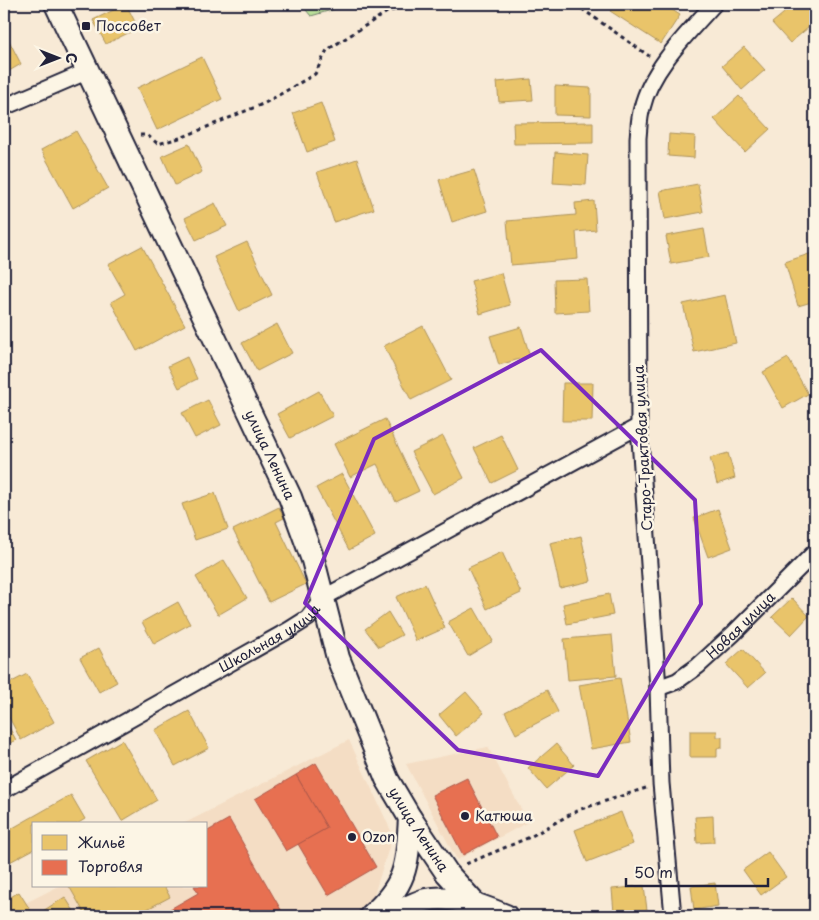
<svg xmlns="http://www.w3.org/2000/svg" width="819" height="920" viewBox="0 0 819 920" font-family="'Playpen Sans',sans-serif">
  <rect width="100%" height="100%" fill="#f8ead6"/>
  <filter id="ink" filterUnits="userSpaceOnUse"><feTurbulence type="fractalNoise" baseFrequency=".02" numOctaves="2"/><feDisplacementMap in="SourceGraphic" scale="10" xChannelSelector="R" yChannelSelector="G"/><feConvolveMatrix kernelMatrix="1 2 1 2 8 2 1 2 1" color-interpolation-filters="sRGB"/></filter>
  <g filter="url(#ink)">
    <g fill="#f4ddc4">
      <path d="M349,740l44,95 -22,69 -21,12h-346v-2l55,-28h147v-62h-23z"/>
      <path d="M488,747l40,75 -71,38 -51,-96z"/>
    </g>
    <path fill="#b9de98" stroke="#6e806a" d="M301,4h51l-41,12z"/>
    <g fill="#e9c46a" stroke="#ad935c">
      <path d="M126,4l12,24 -32,16 -13,-24z"/>
      <path d="M615,4h48l17,11 -19,29 -51,-33z"/>
      <path d="M795,4h9l11,13v5l-25,21 -18,-20z"/>
      <path d="M4,31l17,33 -17,10z"/>
      <path d="M744,47l21,23 -23,20 -20,-24z"/>
      <path d="M202,57l20,42 -65,31 -20,-42z"/>
      <path d="M531,79l2,21 -34,2 -2,-20z"/>
      <path d="M555,86l36,2v28l-36,-1z"/>
      <path d="M739,96l31,33 -25,23 -31,-33z"/>
      <path d="M321,103l14,39 -28,10 -14,-39z"/>
      <path d="M593,122v21l-79,1 -1,-21z"/>
      <path d="M76,131l32,57 -35,20 -32,-58z"/>
      <path d="M669,134l26,2 -1,22 -26,-2z"/>
      <path d="M189,144l13,28 -27,13 -13,-29z"/>
      <path d="M555,152l33,3 -2,30 -33,-2z"/>
      <path d="M357,159l17,50 -40,13 -17,-50z"/>
      <path d="M474,170l13,41 -35,11 -13,-42z"/>
      <path d="M698,184l5,28 -38,7 -5,-28z"/>
      <path d="M594,201l2,29 -20,2 2,27 -67,6 -4,-44 69,-6 -1,-12z"/>
      <path d="M215,203l12,23 -31,14 -11,-22z"/>
      <path d="M704,229l5,28 -38,7 -5,-28z"/>
      <path d="M247,242l25,53 -33,16 -25,-54z"/>
      <path d="M142,246l43,79 -48,26 -26,-49 14,-8 -17,-30z"/>
      <path d="M815,252v49l-17,5 -13,-44z"/>
      <path d="M501,273l9,32 -30,9 -9,-33z"/>
      <path d="M587,279l2,32 -34,2 -1,-33z"/>
      <path d="M725,295l11,48 -42,9 -11,-48z"/>
      <path d="M277,324l15,29 -35,18 -15,-28z"/>
      <path d="M423,326l28,54 -40,20 -27,-54z"/>
      <path d="M521,327l9,29 -31,9 -9,-29z"/>
      <path d="M187,357l10,22 -18,9 -11,-22z"/>
      <path d="M788,358l20,36 -25,14 -20,-36z"/>
      <path d="M563,383h30l-1,38h-30z"/>
      <path d="M319,391l14,25 -43,22 -13,-24z"/>
      <path d="M208,400l13,25 -26,13 -13,-25z"/>
      <path d="M385,419l34,72 -23,11 -19,-38 -27,13 -16,-33z"/>
      <path d="M501,435l17,35 -26,13 -18,-35z"/>
      <path d="M443,436l21,42 -31,16 -22,-42z"/>
      <path d="M728,453l7,25 -18,6 -7,-26z"/>
      <path d="M815,473v13l-6,-8z"/>
      <path d="M342,474l33,62 -26,14 -33,-62z"/>
      <path d="M215,493l13,36 -33,11 -13,-36z"/>
      <path d="M279,507l5,11 -8,4 30,62 -37,18 -36,-72z"/>
      <path d="M718,509l14,39 -24,9 -14,-39z"/>
      <path d="M581,536l10,45 -31,7 -10,-45z"/>
      <path d="M502,552l19,41 -34,16 -19,-41z"/>
      <path d="M224,560l23,38 -29,17 -22,-38z"/>
      <path d="M425,584l20,44 -29,13 -20,-44z"/>
      <path d="M609,594l4,21 -46,9 -4,-20z"/>
      <path d="M792,598l17,18 -18,19 -19,-18z"/>
      <path d="M178,602l12,22 -36,20 -12,-22z"/>
      <path d="M474,608l19,33 -25,15 -20,-34z"/>
      <path d="M388,612l14,23 -23,12 -14,-18z"/>
      <path d="M612,635l4,41 -48,4 -4,-41z"/>
      <path d="M99,648l18,34 -18,10 -19,-34z"/>
      <path d="M743,649l22,24 -17,15 -22,-24z"/>
      <path d="M27,674l27,48 -33,18 -17,-32v-22z"/>
      <path d="M620,678l11,64 -40,7 -12,-64z"/>
      <path d="M547,690l11,22 -42,22 -11,-22z"/>
      <path d="M466,692l18,21 -28,23 -17,-21z"/>
      <path d="M189,711l20,37 -34,18 -20,-36z"/>
      <path d="M4,718l12,22 -12,6z"/>
      <path d="M690,731h27v6h5v11h-5v9h-27z"/>
      <path d="M122,740l35,60 -35,21 -36,-60z"/>
      <path d="M556,744l18,21 -28,24 -18,-21z"/>
      <path d="M71,795l14,24 -8,5h-43v25l-28,15 -2,-4v-27z"/>
      <path d="M621,812l12,32 -46,18 -12,-32z"/>
      <path d="M713,816l1,26 -17,1 -2,-26z"/>
      <path d="M768,852l18,25 -25,18 -18,-25z"/>
      <path d="M715,883l3,23 -24,4 -3,-24z"/>
      <path d="M69,886h95l6,11 -36,19h-48z"/>
      <path d="M644,886l3,24 -33,3 -2,-24z"/>
      <path d="M19,892l15,24h-30v-15z"/>
      <path d="M65,897l12,19h-42z"/>
    </g>
    <g fill="#e76f51" stroke="#ac584a">
      <path d="M316,763l60,104 -48,28 -30,-51 29,-16 -31,-53z"/>
      <path d="M296,775l31,53 -41,23 -31,-52z"/>
      <path d="M467,778l30,59 -34,18 -31,-60z"/>
      <path d="M229,819l55,96 -3,1h-123l40,-23 -4,-7h12v-54z"/>
    </g>
    <g fill="none" stroke-linecap="round" stroke-linejoin="round">
      <g stroke="#22223b" stroke-width="19">
        <g id="street">
          <path d="M4,107l84,-36"/>
          <path id="s1" d="M658,688l19,-7 21,-15 35,-32 82,-82"/>
          <path id="s2" d="M4,790l285,-160 19,-12 15,-20 316,-172"/>
          <path d="M673,916l-12,-133 -3,-95 -19,-262 -1,-288c1,-10 1,-21 4,-30 9,-39 46,-75 72,-104"/>
        </g>
      </g>
      <g stroke="#22223b" stroke-width="26">
        <g id="secondary">
          <path id="s3" d="M56,4l234,493 23,63 25,98 49,121 23,39 37,55 28,31"/>
          <path d="M371,916c37,-33 36,-51 39,-98"/>
          <path d="M390,916c11,-5 24,-13 36,-16 27,-6 55,6 80,16"/>
        </g>
      </g>
      <g stroke="#22223b" stroke-width="3" stroke-dasharray="4 4" stroke-linecap="butt">
        <path d="M575,4l74,52"/>
        <path d="M140,135h7l11,9 25,-7 82,-34 50,-29 12,-24 60,-38 29,-8"/>
        <path d="M466,864l64,-27 48,-27 68,-22"/>
      </g>
      <use href="#street" stroke="#fcf5e5" stroke-width="15"/>
      <use href="#secondary" stroke="#fcf5e5" stroke-width="22"/>
    </g>
  </g>
  <path fill="none" stroke="#7b2cbf" stroke-width="4" stroke-linejoin="round" d="M541,350l154,150 6,104 -103,172 -140,-26 -153,-147 69,-164z"/>
  <g fill="#22223b" stroke="#fcf5e5" stroke-width="2">
    <rect x="81" y="21" width="10" height="10" rx="2.5"/>
    <circle cx="465" cy="816" r="5"/>
    <circle cx="352" cy="837" r="5"/>
  </g>
  <g text-anchor="middle" stroke-width="5" stroke-linejoin="round" paint-order="stroke">
    <g font-size="14" fill="#22223b" stroke="#fcf5e5" text-anchor="start">
      <text x="96" y="31">Поссовет</text>
      <text x="475" y="821">Катюша</text>
      <text x="362" y="842">Ozon</text>
    </g>
    <g font-size="14" fill="#22223b" stroke="#fcf5e5">
      <text transform="translate(643 448) rotate(-93)" y="5">Старо-Трактовая улица</text>
      <text dy="5" stroke="none"><textPath href="#s3" startOffset="499">улица Ленина</textPath></text>
      <text dy="5" stroke="none"><textPath href="#s1" startOffset="105">Новая улица</textPath></text>
      <text dy="5" stroke="none"><textPath href="#s2" startOffset="306">Школьная улица</textPath></text>
      <text dy="5" stroke="none"><textPath href="#s3" startOffset="904">улица Ленина</textPath></text>
    </g>
  </g>
  <rect width="819" height="920" fill="none" stroke="#fcf5e5" stroke-width="20"/>
  <rect x="10" y="10" width="799" height="900" fill="none" stroke="#22223b" stroke-width="2" filter="url(#ink)"/>
  <rect x="32" y="822" width="175" height="65" fill="#fcf5e5" stroke="#a5a1a1"/>
  <rect x="42" y="835" width="25" height="15" fill="#e9c46a" stroke="#a5a1a1"/>
  <text x="78" y="848" font-size="15" fill="#22223b">Жильё</text>
  <rect x="42" y="860" width="25" height="15" fill="#e76f51" stroke="#a5a1a1"/>
  <text x="78" y="872" font-size="15" fill="#22223b">Торговля</text>
  <g transform="translate(58 58) rotate(90)" stroke="#fcf5e5" stroke-width="4" paint-order="stroke">
  <path d="M0-4L9 19L0 12L-9 19Z" fill="#22223b"/>
  <text y="-8" font-size="14" font-weight="bold" text-anchor="middle" fill="#22223b">С</text>
  </g>
  <path d="M626 878v8h142v-8" fill="none" stroke="#22223b" stroke-width="2.5"/>
  <text x="634" y="878" font-size="15" fill="#22223b" stroke="#fcf5e5" stroke-width="4" paint-order="stroke">50 m</text>
</svg>
